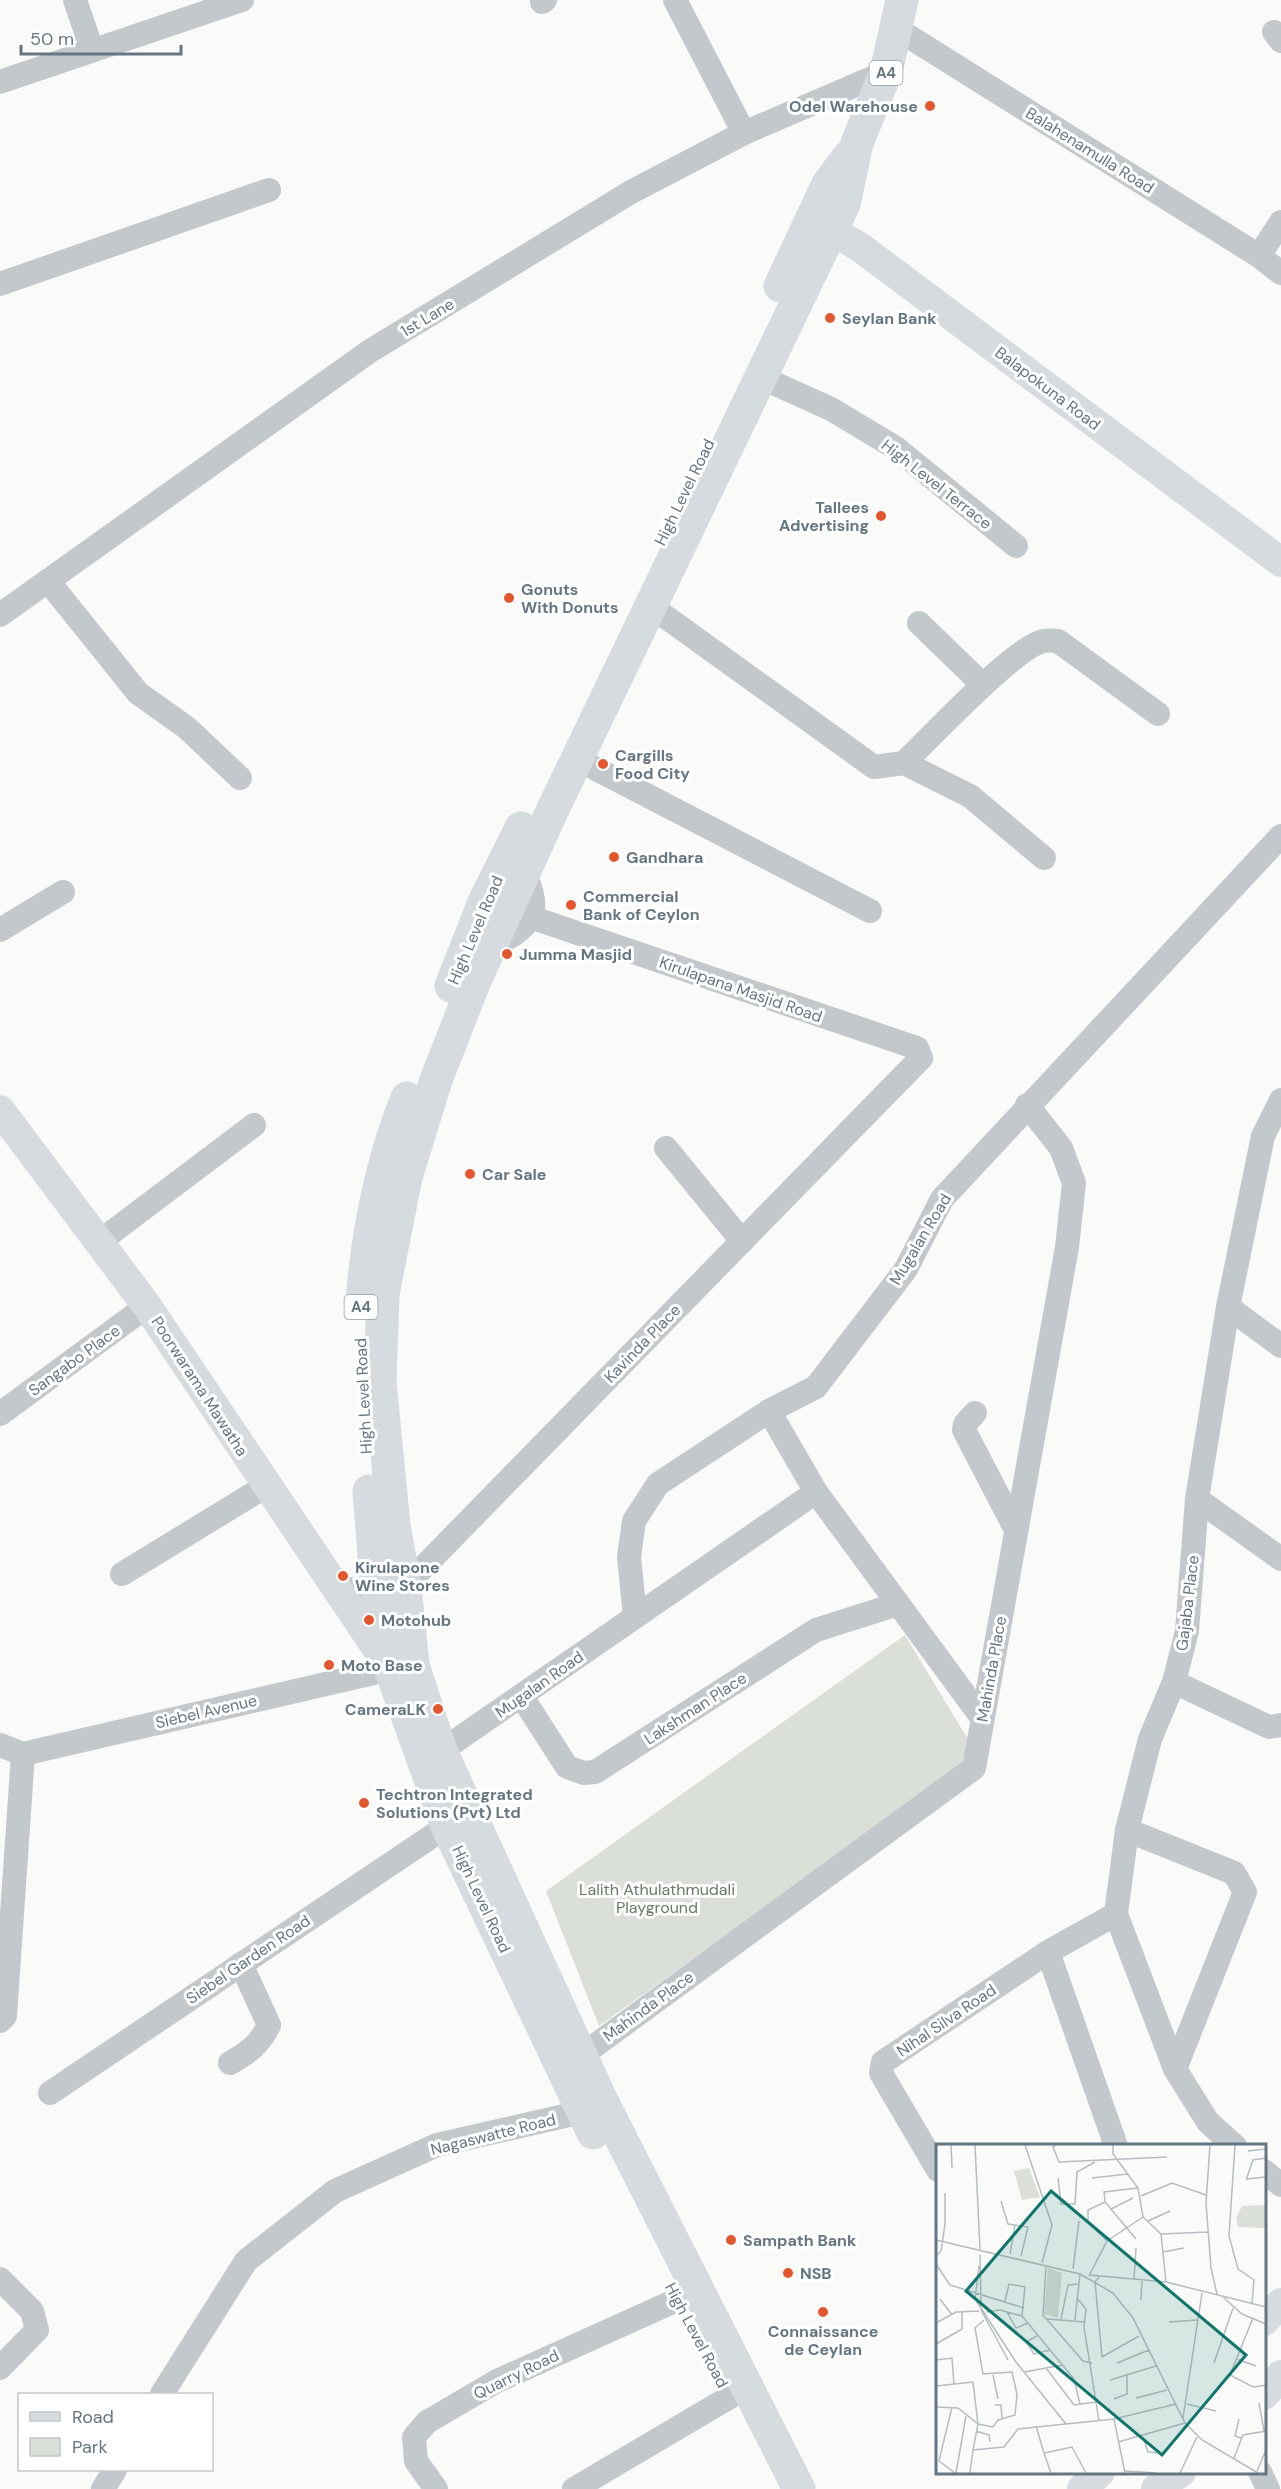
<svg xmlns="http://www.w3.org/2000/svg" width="1281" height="2489" viewBox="0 0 1281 2489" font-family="'DM Sans',sans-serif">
  <rect width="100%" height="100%" fill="#fafaf8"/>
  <path fill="#dadfd7" d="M905,1635l64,106 -9,27 -361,258 -53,-135z"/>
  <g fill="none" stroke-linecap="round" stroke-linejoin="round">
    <g stroke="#c3c8cc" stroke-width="24">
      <path d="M75,0l17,50"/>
      <path d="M675,0l69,133"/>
      <path d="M542,2l3,-2"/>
      <path d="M897,29l362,227 22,17"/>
      <path d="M1274,32l7,9"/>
      <path d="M0,82l242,-82"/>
      <path d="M1259,256l22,-34"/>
      <path d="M0,284l269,-94"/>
      <path d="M760,377l71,32 65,39 120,98"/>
      <path d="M48,581l90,112 49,35 53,50"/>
      <path d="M652,607l222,160 30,-4 66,33 74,62"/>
      <path d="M0,615l370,-264 261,-159 113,-59 142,-61"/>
      <path d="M919,623l64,62"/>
      <path d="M577,759l293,152"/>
      <path d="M904,763c24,-23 112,-118 140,-122 5,-1 10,0 14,0l100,73"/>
      <path d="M0,930l63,-38"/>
      <path d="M489,949c40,-23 56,-30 35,-77"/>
      <path d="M666,1148l76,93"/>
      <path d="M99,1242l155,-117"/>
      <path d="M1228,1307l53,39"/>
      <path d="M769,1411l47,81 166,226"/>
      <path d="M975,1413l-10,11 -1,6 52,100"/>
      <path d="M0,1414l147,-108"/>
      <path d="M1197,1499l84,60"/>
      <path d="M122,1574l144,-88"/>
      <path d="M337,1587l40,6 28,-7 516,-528 -4,-10 -387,-131"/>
      <path d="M635,1616l-6,-59 5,-36 24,-37 111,-73 47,-24 90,-118 36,-70 339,-363"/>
      <path d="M1174,1682l95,45 12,-2"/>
      <path d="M522,1697l45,70 17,6 11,-1 221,-142 82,-26"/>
      <path d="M0,1745l23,9 381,-88"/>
      <path d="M441,1751l375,-259"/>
      <path d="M1127,1830l107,43 11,19 -70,177"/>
      <path d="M1048,1952l68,194"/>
      <path d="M0,2021l5,-5 18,-262"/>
      <path d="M582,2055l392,-287 93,-521 7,-64 -13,-35 -34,-43"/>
      <path d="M230,2063c18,-10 30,-19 39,-38l-28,-61"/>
      <path d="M50,2093l397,-267"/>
      <path d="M1235,2146l-27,-24 -33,-53 -59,-155 11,-84 23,-91 24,-57 13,-51 10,-132 31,-192 35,-171 18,-36"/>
      <path d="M938,2170l-57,-97 2,-11 165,-110 68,-38"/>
      <path d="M1264,2171l17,14"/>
      <path d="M0,2279l32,32 5,19 -37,38"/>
      <path d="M162,2394l84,-133 89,-70 102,-46 145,-33 13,-9"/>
      <path d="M1260,2472l8,17"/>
      <path d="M103,2489l12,-19"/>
      <path d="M436,2489l-20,-28 -2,-24 13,-15 70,-41 182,-82"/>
      <path d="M574,2489l156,-92"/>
    </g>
    <g stroke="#d6dbdf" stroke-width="30">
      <path d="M812,218l49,30 420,314"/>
      <path d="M0,1110l147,196 243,362"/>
      <path d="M1264,2321l17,-18"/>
      <path d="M1264,2395l17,-20"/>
      <path d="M1082,2489l18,-17"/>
      <path d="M1156,2489l25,-17"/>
    </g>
    <g stroke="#d6dbdf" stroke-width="33">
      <path d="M780,286l48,-102 20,-27"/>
      <path d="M451,986l33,-84 37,-74"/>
      <path d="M362,1299c6,-69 19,-137 45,-201"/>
      <path d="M369,1491l8,102 13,75 57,158 146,307"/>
      <path d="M799,2489l-198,-390 -160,-348 -28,-86 -8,-79 -11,-60 -14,-145 3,-87 23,-117 30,-97 38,-97 79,-174 291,-605 13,-61 29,-71 16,-72"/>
    </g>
  </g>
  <g fill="#e4572e" stroke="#fff" stroke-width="2">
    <circle cx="930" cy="106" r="6"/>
    <circle cx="830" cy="318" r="6"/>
    <circle cx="881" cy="516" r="6"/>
    <circle cx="509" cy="598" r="6"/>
    <circle cx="603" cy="764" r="6"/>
    <circle cx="614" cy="857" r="6"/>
    <circle cx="571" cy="905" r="6"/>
    <circle cx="507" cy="954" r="6"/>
    <circle cx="470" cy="1174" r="6"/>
    <circle cx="343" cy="1576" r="6"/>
    <circle cx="369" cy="1620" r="6"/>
    <circle cx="329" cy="1665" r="6"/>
    <circle cx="438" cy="1709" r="6"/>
    <circle cx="364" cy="1803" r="6"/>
    <circle cx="731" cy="2240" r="6"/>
    <circle cx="788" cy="2273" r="6"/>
    <circle cx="823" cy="2312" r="6"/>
  </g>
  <g text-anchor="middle" stroke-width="6" stroke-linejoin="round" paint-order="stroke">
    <g fill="#fff" stroke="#939fa8" stroke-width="1.5">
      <rect x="869.5" y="61" width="33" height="24" rx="4.5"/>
      <rect x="344.5" y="1295" width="33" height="24" rx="4.5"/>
    </g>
    <g font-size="15" font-weight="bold" fill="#657683">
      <text x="886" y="78">A4</text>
      <text x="361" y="1312">A4</text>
    </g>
    <g font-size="16" font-weight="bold" fill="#657683" stroke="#fff" text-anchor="start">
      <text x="918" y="112" text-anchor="end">Odel Warehouse</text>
      <text x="842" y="324">Seylan Bank</text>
      <text x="869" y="513" text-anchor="end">Tallees<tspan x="869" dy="18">Advertising</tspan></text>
      <text x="521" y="595">Gonuts<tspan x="521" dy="18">With Donuts</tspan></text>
      <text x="615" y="761">Cargills<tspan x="615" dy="18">Food City</tspan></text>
      <text x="626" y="863">Gandhara</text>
      <text x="583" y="902">Commercial<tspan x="583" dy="18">Bank of Ceylon</tspan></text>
      <text x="519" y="960">Jumma Masjid</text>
      <text x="482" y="1180">Car Sale</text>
      <text x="355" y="1573">Kirulapone<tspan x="355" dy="18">Wine Stores</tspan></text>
      <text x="381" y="1626">Motohub</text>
      <text x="341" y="1671">Moto Base</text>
      <text x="426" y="1715" text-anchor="end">CameraLK</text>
      <text x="376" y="1800">Techtron Integrated<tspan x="376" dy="18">Solutions (Pvt) Ltd</tspan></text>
      <text x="743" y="2246">Sampath Bank</text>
      <text x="800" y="2279">NSB</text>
      <text x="823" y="2337" text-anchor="middle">Connaissance<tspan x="823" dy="18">de Ceylan</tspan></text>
    </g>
    <g font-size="16" fill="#657683" stroke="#fff">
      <text transform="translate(1090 150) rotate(32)" y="6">Balahenamulla Road</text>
      <text transform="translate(427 317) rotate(-31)" y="6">1st Lane</text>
      <text transform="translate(1048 388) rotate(37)" y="6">Balapokuna Road</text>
      <text transform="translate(937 484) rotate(38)" y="6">High Level Terrace</text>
      <text transform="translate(684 492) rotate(-64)" y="6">High Level Road</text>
      <text transform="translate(475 930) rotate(-67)" y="6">High Level Road</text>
      <text transform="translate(741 989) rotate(19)" y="6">Kirulapana Masjid Road</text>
      <text transform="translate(920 1239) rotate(-59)" y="6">Mugalan Road</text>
      <text transform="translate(642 1343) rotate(-46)" y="6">Kavinda Place</text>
      <text transform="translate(74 1360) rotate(-36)" y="6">Sangabo Place</text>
      <text transform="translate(200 1386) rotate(57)" y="6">Poorwarama Mawatha</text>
      <text transform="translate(363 1396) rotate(-93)" y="6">High Level Road</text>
      <text transform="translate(1187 1603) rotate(-83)" y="6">Gajaba Place</text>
      <text transform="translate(991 1669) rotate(-80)" y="6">Mahinda Place</text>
      <text transform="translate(539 1684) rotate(-35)" y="6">Mugalan Road</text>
      <text transform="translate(695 1708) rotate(-33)" y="6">Lakshman Place</text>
      <text transform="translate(206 1711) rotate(-13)" y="6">Siebel Avenue</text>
      <text transform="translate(482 1899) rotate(65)" y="6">High Level Road</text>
      <text transform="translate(248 1959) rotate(-34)" y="6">Siebel Garden Road</text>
      <text transform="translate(648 2006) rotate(-36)" y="6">Mahinda Place</text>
      <text transform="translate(946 2020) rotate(-34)" y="6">Nihal Silva Road</text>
      <text transform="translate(493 2134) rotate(-14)" y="6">Nagaswatte Road</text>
      <text transform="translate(697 2335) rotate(62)" y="6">High Level Road</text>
      <text transform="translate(516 2374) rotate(-26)" y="6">Quarry Road</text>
    </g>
    <g font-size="16" fill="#687a64" stroke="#fff">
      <text x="657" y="1895">Lalith Athulathmudali<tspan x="657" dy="18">Playground</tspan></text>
    </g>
  </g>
  <g transform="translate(936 2144)">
    <rect width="330" height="330" fill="#fafaf8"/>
    <path d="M93,24l11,29 -18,3 -8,-29zM330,61v23l-28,-1 -2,-9 6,-12zM112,124l14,5 -4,45 -14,-4z" fill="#dadfd7"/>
    <path fill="none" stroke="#b5bdc2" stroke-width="1.5" d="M15,1l1,23M39,1l5,104M89,1l27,80 -10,38M120,1l-3,2 6,15 108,-5M177,1v9l25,34 5,29 18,17 5,48M274,1l-4,58 5,65 6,26M299,1l-6,91 9,33 16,11 -2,23M312,7l18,-2M122,34l3,26h14l2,-32 18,-10M156,34l36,-4M311,35l19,-2M310,36l7,-20 13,-2M205,52l31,-13 34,12M65,57l7,23 20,3 -7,29M169,58l-17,8v12l19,19M175,65l22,-11M212,77l22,-10M225,90l47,-2M200,95l-31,-37 -1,-10 34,-4M0,96l144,34 33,19 20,25 52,105 17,17 56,33M227,108l21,-4M74,110l5,-29M44,111l1,51M0,112l5,-5 4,-27v-31M0,120l14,21 74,23M43,122l-4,33 41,63 50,62M110,123l-3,48 40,46 9,2M137,125l6,-48M154,131l76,7 100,25M153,132l18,-35 36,-24M163,133l-4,5 7,75 37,-21M198,135l2,-31M287,153l19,17 24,10M141,154l9,11 -2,18 15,94M4,155l12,16M205,156l1,-19M69,157l4,-17 16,3 -3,29M45,166l27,50M50,168l14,-2 22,6 52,63 6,25M71,168l9,16 12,-5M317,174l-23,57 23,12 13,-2M111,175l38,3M125,175l7,-34 11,-1M139,176l5,-46M233,178l28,-2M0,179l20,-11 23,-1M101,192l-11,6 8,12 16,-4M0,200l26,-15v-18M300,215l20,7M0,216l16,-2 2,26M181,219l32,-13M278,219l19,-55M110,224l28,37 22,-3M88,228l39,-7M57,231l5,24M174,236l46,-14M0,242l37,-4 5,42 15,3 5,-7 17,-5 2,-21 -5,-22 -29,2 -8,-46 9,-8M200,254l31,-8M178,255l13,-5v-19M323,259l5,28M251,260l29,7M59,261h6l1,13M0,263l22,1 20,16 -5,26M16,263l-13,54 16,12M247,274l19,-125M178,275l11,54M303,275l-4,17 6,2M100,282l8,27M40,287l13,4 1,7M207,293l5,15 12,1M182,298l67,-19M298,314l9,-23 23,-4M189,327l31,2M321,327l9,-21M20,329l10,-57M34,329l3,-23 31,-3 14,-18 96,-10 62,-15M115,329l-7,-20 28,-6 14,26M244,329l17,-36"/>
    <path fill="#0f766e" fill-opacity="0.15" stroke="#0f766e" stroke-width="3" d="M115,47l195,164 -84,100 -196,-164z"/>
    <rect width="330" height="330" fill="none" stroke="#657683" stroke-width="3"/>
  </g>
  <rect x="18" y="2393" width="195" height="78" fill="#ffffff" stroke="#c1c8cd" stroke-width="1.5"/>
  <rect x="30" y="2412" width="30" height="9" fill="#d6dbdf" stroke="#c1c8cd" stroke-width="1.5"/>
  <text x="72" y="2423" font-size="18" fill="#657683">Road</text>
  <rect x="30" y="2438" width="30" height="18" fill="#dadfd7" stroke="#c1c8cd" stroke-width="1.5"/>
  <text x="72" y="2453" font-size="18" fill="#657683">Park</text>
  <path d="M21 45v9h160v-9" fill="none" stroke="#657683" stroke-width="3"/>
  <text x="30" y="45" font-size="18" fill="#657683" stroke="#ffffff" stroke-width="4.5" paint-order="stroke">50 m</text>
</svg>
